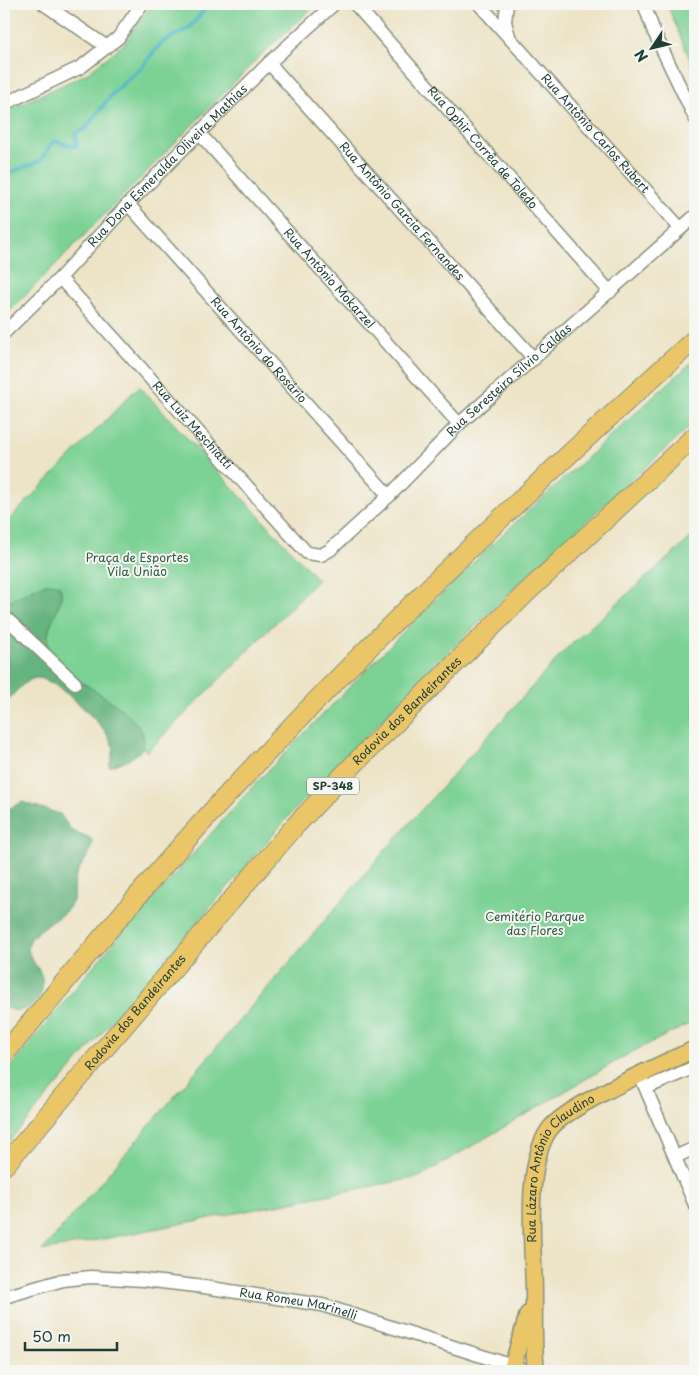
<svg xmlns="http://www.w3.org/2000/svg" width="699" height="1375" viewBox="0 0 699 1375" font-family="'Playpen Sans',sans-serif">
  <rect width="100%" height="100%" fill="#f6f6f2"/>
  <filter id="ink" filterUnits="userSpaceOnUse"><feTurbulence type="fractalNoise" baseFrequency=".02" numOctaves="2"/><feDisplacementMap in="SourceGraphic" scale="10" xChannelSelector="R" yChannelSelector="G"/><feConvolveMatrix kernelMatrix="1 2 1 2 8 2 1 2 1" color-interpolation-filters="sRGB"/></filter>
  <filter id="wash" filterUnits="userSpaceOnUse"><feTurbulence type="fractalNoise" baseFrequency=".0096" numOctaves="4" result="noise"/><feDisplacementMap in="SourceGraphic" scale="20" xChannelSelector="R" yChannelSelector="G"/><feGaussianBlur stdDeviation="1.12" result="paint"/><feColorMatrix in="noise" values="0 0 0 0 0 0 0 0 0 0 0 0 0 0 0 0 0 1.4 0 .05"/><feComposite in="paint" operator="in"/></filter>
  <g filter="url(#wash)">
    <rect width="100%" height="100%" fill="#ede3c6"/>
    <g fill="#7cd194" stroke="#4e8764">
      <path d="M152,4h165l-56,51 -257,262v-205l82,-38 38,-30z"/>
      <path d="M667,4h28v68z"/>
      <path d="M695,359v63l-161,147 -90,88 -155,159 -285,331v-72l92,-112 159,-179 155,-159 93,-91z"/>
      <path d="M139,386l179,194 -171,172 -73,-76 -70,-68v-83z"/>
      <path d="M695,534v487l-63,31 -213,125 -377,74 339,-396 185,-206z"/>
    </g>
    <g fill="#65b37e" stroke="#427859">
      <path d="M52,583l7,2c11,17 -21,42 -8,68 3,7 15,18 21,23 15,11 90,49 68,75 -8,9 -21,12 -31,16l5,-19c-3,-5 -6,-12 -9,-17 -10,-13 -52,-55 -69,-53 -12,2 -24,18 -32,27v-102l38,-18z"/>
      <path d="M22,802l38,12 12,17 17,6 4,4c-5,19 -10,20 -17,34 -4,11 2,21 -7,33 -10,11 -36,23 -40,35 -4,14 11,23 13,35 4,24 -18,40 -38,29v-27l4,-18 -4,-3v-148z"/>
    </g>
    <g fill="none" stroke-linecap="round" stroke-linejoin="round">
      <path stroke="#48b6c3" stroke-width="4" d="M4,175l36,-14 14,-20 23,6 -2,-13 10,-5 28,-36 29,-26 19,-24 29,-16 19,-23"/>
    </g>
  </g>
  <g filter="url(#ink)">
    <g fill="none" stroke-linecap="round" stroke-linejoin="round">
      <g stroke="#86907d" stroke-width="15">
        <g id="minor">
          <path d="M44,4l63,43"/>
          <path id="s1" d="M355,4l255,288"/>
          <path id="s2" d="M479,4l201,224"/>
          <path d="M507,4l-2,18 4,14"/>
          <path d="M644,4l10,28 41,86"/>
          <path id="s3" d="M269,63l265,296"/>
          <path d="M4,104l77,-37 37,-29 24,-34"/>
          <path id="s4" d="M199,133l260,291"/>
          <path id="s5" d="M128,204l261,292"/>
          <path id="s6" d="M60,278l247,275 14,2 9,-5 59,-54 70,-72 236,-208"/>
          <path id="s7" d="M4,333l56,-55 68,-74 141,-141 65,-59"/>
          <path d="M4,616l71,67"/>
          <path d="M640,1075l55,130"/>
          <path d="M646,1088l49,-21"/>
          <path d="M675,1157l20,-9"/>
          <path id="s8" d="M4,1297l59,-17 27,-3 54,3 60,7 118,18 191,61 12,5"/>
        </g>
      </g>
      <g stroke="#86907d" stroke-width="19">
        <g id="major">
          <path d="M511,1371l17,-57"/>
          <path id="s9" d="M536,1371c-3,-26 -2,-50 -2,-76 0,-45 -11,-127 15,-165 16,-24 116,-67 146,-81"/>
        </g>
      </g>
      <g stroke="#86907d" stroke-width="21">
        <g id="highway">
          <path d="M4,1054c79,-93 156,-188 239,-276 143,-154 296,-298 452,-439"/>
          <path id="s10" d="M4,1166l291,-340 63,-66 168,-167 169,-157"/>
        </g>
      </g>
      <use href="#minor" stroke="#fff" stroke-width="12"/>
      <use href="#major" stroke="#ebc669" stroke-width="16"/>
      <use href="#highway" stroke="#ebc669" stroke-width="19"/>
    </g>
  </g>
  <g text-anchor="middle" stroke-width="4" stroke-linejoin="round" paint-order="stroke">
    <rect fill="#f6f6f2" stroke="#60746d" stroke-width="1" x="307" y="777.5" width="52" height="17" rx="4"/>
    <g font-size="11" font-weight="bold" fill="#1f3d34">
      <text x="333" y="790">SP-348</text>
    </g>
    <g font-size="12" fill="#1f3d34" stroke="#f6f6f2">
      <text dy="4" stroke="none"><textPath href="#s2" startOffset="174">Rua Antônio Carlos Rubert</textPath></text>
      <text dy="4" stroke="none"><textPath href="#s1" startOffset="192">Rua Ophir Corrêa de Toledo</textPath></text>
      <text dy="4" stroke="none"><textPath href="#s7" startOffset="234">Rua Dona Esmeralda Oliveira Mathias</textPath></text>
      <text dy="4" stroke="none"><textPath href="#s3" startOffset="199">Rua Antônio Garcia Fernandes</textPath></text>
      <text dy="4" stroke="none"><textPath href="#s4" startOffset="195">Rua Antônio Mokarzel</textPath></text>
      <text dy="4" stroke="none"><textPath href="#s5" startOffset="196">Rua Antônio do Rosário</textPath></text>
      <text dy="4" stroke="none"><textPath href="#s6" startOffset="641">Rua Seresteiro Sílvio Caldas</textPath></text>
      <text dy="4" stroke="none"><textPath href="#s6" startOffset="198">Rua Luiz Meschiatti</textPath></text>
      <text dy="4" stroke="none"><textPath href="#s10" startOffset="608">Rodovia dos Bandeirantes</textPath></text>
      <text dy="4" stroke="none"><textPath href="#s10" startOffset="202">Rodovia dos Bandeirantes</textPath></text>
      <text dy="4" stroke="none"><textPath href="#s9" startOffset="214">Rua Lázaro Antônio Claudino</textPath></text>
      <text dy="4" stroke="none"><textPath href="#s8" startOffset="299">Rua Romeu Marinelli</textPath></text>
    </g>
    <g font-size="12" fill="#325b47" stroke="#f6f6f2">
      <text x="137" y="562">Praça de Esportes<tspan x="137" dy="14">Vila União</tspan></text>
      <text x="535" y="921">Cemitério Parque<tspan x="535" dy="14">das Flores</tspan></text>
    </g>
  </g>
  <rect width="699" height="1375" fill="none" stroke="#f6f6f2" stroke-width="20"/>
  <g transform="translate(652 48) rotate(235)" stroke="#f6f6f2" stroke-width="4" paint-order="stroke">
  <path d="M0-4L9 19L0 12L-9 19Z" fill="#1f3d34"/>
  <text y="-8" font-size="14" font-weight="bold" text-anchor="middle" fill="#1f3d34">N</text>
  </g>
  <path d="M25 1342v8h92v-8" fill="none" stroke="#1f3d34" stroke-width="2.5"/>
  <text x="32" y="1342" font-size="15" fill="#1f3d34" stroke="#f6f6f2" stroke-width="4" paint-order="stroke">50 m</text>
</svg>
